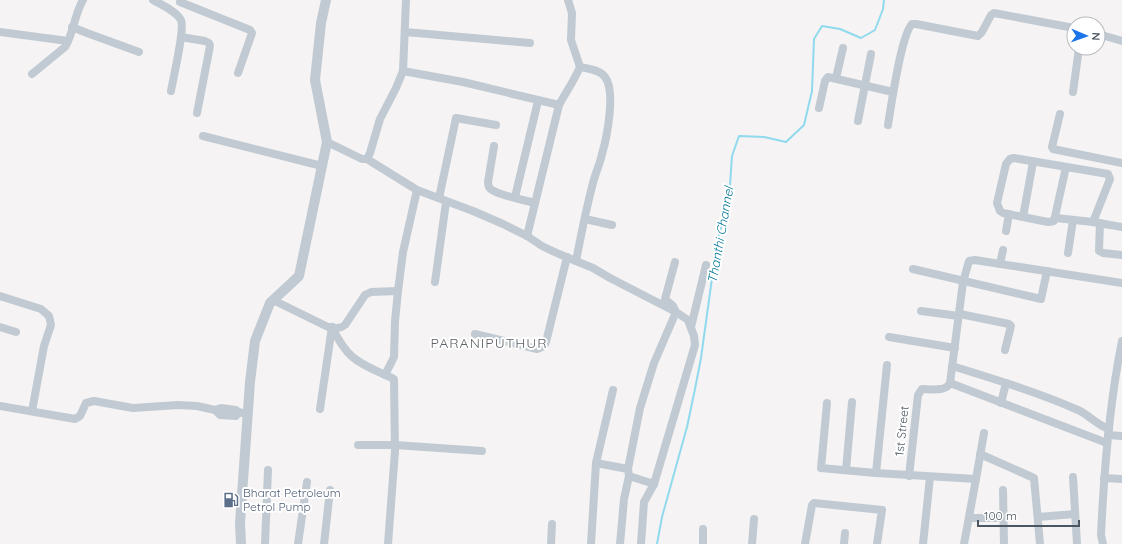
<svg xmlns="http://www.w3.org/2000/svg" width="1122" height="544" viewBox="0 0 1122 544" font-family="Quicksand,sans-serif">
  <rect width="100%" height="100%" fill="#f5f3f3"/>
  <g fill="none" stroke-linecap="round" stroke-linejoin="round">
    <path stroke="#90daee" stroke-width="2" d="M657,544l5,-27 25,-90 8,-38 6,-31 16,-116 12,-43 3,-43 7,-20 25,1 22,5 18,-17 8,-34 2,-52 8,-13 18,3 21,9 14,-8 8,-21 1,-9"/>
    <g stroke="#c1cad2" stroke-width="8">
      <path d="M153,0c9,5 23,11 28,20 4,9 -8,59 -10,71"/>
      <path d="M568,0l4,13 -1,27 9,27"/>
      <path d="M180,2l70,28 2,3 -1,3 -13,37"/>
      <path d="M72,27l15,6 52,19"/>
      <path d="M0,32l68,9"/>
      <path d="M405,32l125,11"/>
      <path d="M1098,34l24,7"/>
      <path d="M181,37l24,4 4,2 1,3 -13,67"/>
      <path d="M403,71l60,11 96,23 -32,131"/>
      <path d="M32,74l33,-27c9,-14 9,-32 18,-47"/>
      <path d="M836,78l7,-30"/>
      <path d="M1073,92l6,-44"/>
      <path d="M559,105c7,-13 15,-24 21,-38 9,2 20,3 25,10 11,14 2,60 -3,77 -2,10 -7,20 -9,29 -7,26 -12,52 -17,78"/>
      <path d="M819,108l6,-27 3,-4 65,15"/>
      <path d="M1060,114l-8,33 1,2 69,14"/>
      <path d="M858,121l13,-67"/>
      <path d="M888,125c3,-18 13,-90 24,-101h4l62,12 4,-4 9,-17 3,-2 80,15"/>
      <path d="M203,136l119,30"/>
      <path d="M327,142l35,17h5l3,-6 10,-34 16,-31 7,-17 3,-71"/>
      <path d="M494,146l-6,36c0,3 0,6 4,8 9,6 32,10 43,13"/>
      <path d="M367,159l50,31 56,21 30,13 24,12 15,10 17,8 34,14 17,10 66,34 -22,51 -14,45 -12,61 -32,-6 -5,81"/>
      <path d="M1066,167l-12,54 -6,1 -45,-9 -3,-2 -3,-8 9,-39 4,-5 4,-1 94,16 2,5 -17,43"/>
      <path d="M515,197l23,-96"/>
      <path d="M439,198l17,-80 40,7"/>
      <path d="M1023,217l10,-55"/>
      <path d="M1056,218l37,4 29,5"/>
      <path d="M585,219l27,6"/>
      <path d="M1100,223l-1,28 4,2 19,2"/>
      <path d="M1006,231l3,-17"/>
      <path d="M1068,253l5,-33"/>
      <path d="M1000,264l3,-14"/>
      <path d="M913,269l128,30 6,-28"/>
      <path d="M435,282l11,-80"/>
      <path d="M0,296l41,13 8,7 2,9 -7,21 -12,65"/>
      <path d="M273,300l55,27c7,1 12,2 17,-2l20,-30 6,-3 27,-1"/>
      <path d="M921,311l38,5"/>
      <path d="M960,314l49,10 2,2 -6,24"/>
      <path d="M0,327l16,5"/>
      <path d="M332,327c17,36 29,36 62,52l1,72 -7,93"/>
      <path d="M691,327l15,-62"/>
      <path d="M475,334l62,15 7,-3 2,-4 21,-85"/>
      <path d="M889,337l66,11"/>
      <path d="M952,366c42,13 85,26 126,44 11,5 19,15 31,19"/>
      <path d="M385,375l9,-18 1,-36 3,-30 5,-39 14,-62"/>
      <path d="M950,383l157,60"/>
      <path d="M827,403l-6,65 55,5 11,-108"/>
      <path d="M1001,403l5,-20"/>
      <path d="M0,406l75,13 5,-3 6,-13 8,-2 39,7 45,-3 19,1 18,4 5,5 16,1 2,-4"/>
      <path d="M320,409l12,-82"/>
      <path d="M215,410l6,-2 15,2 2,2 4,1"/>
      <path d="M1108,435l14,1"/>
      <path d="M358,445h37l87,6"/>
      <path d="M980,454l54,24 6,66"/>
      <path d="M596,463l17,-73"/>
      <path d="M628,469l1,7 25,8 -10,18 -3,42"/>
      <path d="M846,470l6,-68"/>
      <path d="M876,473l100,6 -12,65"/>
      <path d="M909,476l9,-81 4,-6c9,0 24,3 28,-6l13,-101 6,-21 6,-1 147,23"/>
      <path d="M1073,477l4,67"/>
      <path d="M1104,478l18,1"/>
      <path d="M976,479l8,-46"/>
      <path d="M654,484l41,-139 -1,-9 -6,-16 -12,-8 -3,-6 -8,-7 10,-37"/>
      <path d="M1003,490l1,54"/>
      <path d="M1038,517l37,-3"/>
      <path d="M969,518h34"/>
      <path d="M265,544l3,-74"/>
      <path d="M298,544l9,-62"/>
      <path d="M324,544l6,-54"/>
      <path d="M551,544l1,-20"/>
      <path d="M620,544l4,-45 5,-23"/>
      <path d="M703,544v-15"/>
      <path d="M752,544l2,-25"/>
      <path d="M805,544l7,-39 2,-2 68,7 -5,34"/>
      <path d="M844,544l1,-11"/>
      <path d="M923,544l7,-67"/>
      <path d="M1103,544l-2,-9c3,-65 8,-130 21,-194"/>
    </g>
    <path stroke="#c1cad2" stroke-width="10" d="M241,544l-1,-21 10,-141 5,-41 15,-38 29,-27 28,-134 -12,-62 6,-57 5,-23"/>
  </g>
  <defs>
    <g id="fuel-bare" transform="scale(1.2)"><path d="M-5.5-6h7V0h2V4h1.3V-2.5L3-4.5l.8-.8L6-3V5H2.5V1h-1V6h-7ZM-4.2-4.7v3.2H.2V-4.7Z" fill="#5c6f8a" stroke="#fff" stroke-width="2.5" paint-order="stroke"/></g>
  </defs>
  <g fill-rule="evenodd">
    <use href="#fuel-bare" x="231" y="500"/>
  </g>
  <g text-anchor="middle" stroke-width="4" stroke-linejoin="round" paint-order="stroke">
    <g font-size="12" fill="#4a5661" stroke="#fff">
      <text transform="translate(902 431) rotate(-84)" y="4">1st Street</text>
    </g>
    <g font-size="12" fill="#4e5e75" stroke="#fff" text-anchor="start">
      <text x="243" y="497">Bharat Petroleum<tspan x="243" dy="14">Petrol Pump</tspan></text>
    </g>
    <g font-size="13" font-style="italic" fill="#0c7c9b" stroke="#fff">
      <text transform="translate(720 235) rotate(-80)" y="5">Thanthi Channel</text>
    </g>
    <g font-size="14" letter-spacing="1" fill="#5f6368" stroke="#fff">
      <text x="489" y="348">PARANIPUTHUR</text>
    </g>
  </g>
  <g transform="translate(1086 36) rotate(92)"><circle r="19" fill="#ffffff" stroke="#b7bbc0"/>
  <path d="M0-3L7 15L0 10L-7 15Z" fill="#1a73e8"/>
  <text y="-6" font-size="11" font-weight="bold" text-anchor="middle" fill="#4a5661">N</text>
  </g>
  <path d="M978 520v6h101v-6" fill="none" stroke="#4a5661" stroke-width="2"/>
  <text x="984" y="520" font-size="12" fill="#4a5661" stroke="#ffffff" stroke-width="3" paint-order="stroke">100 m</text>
</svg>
